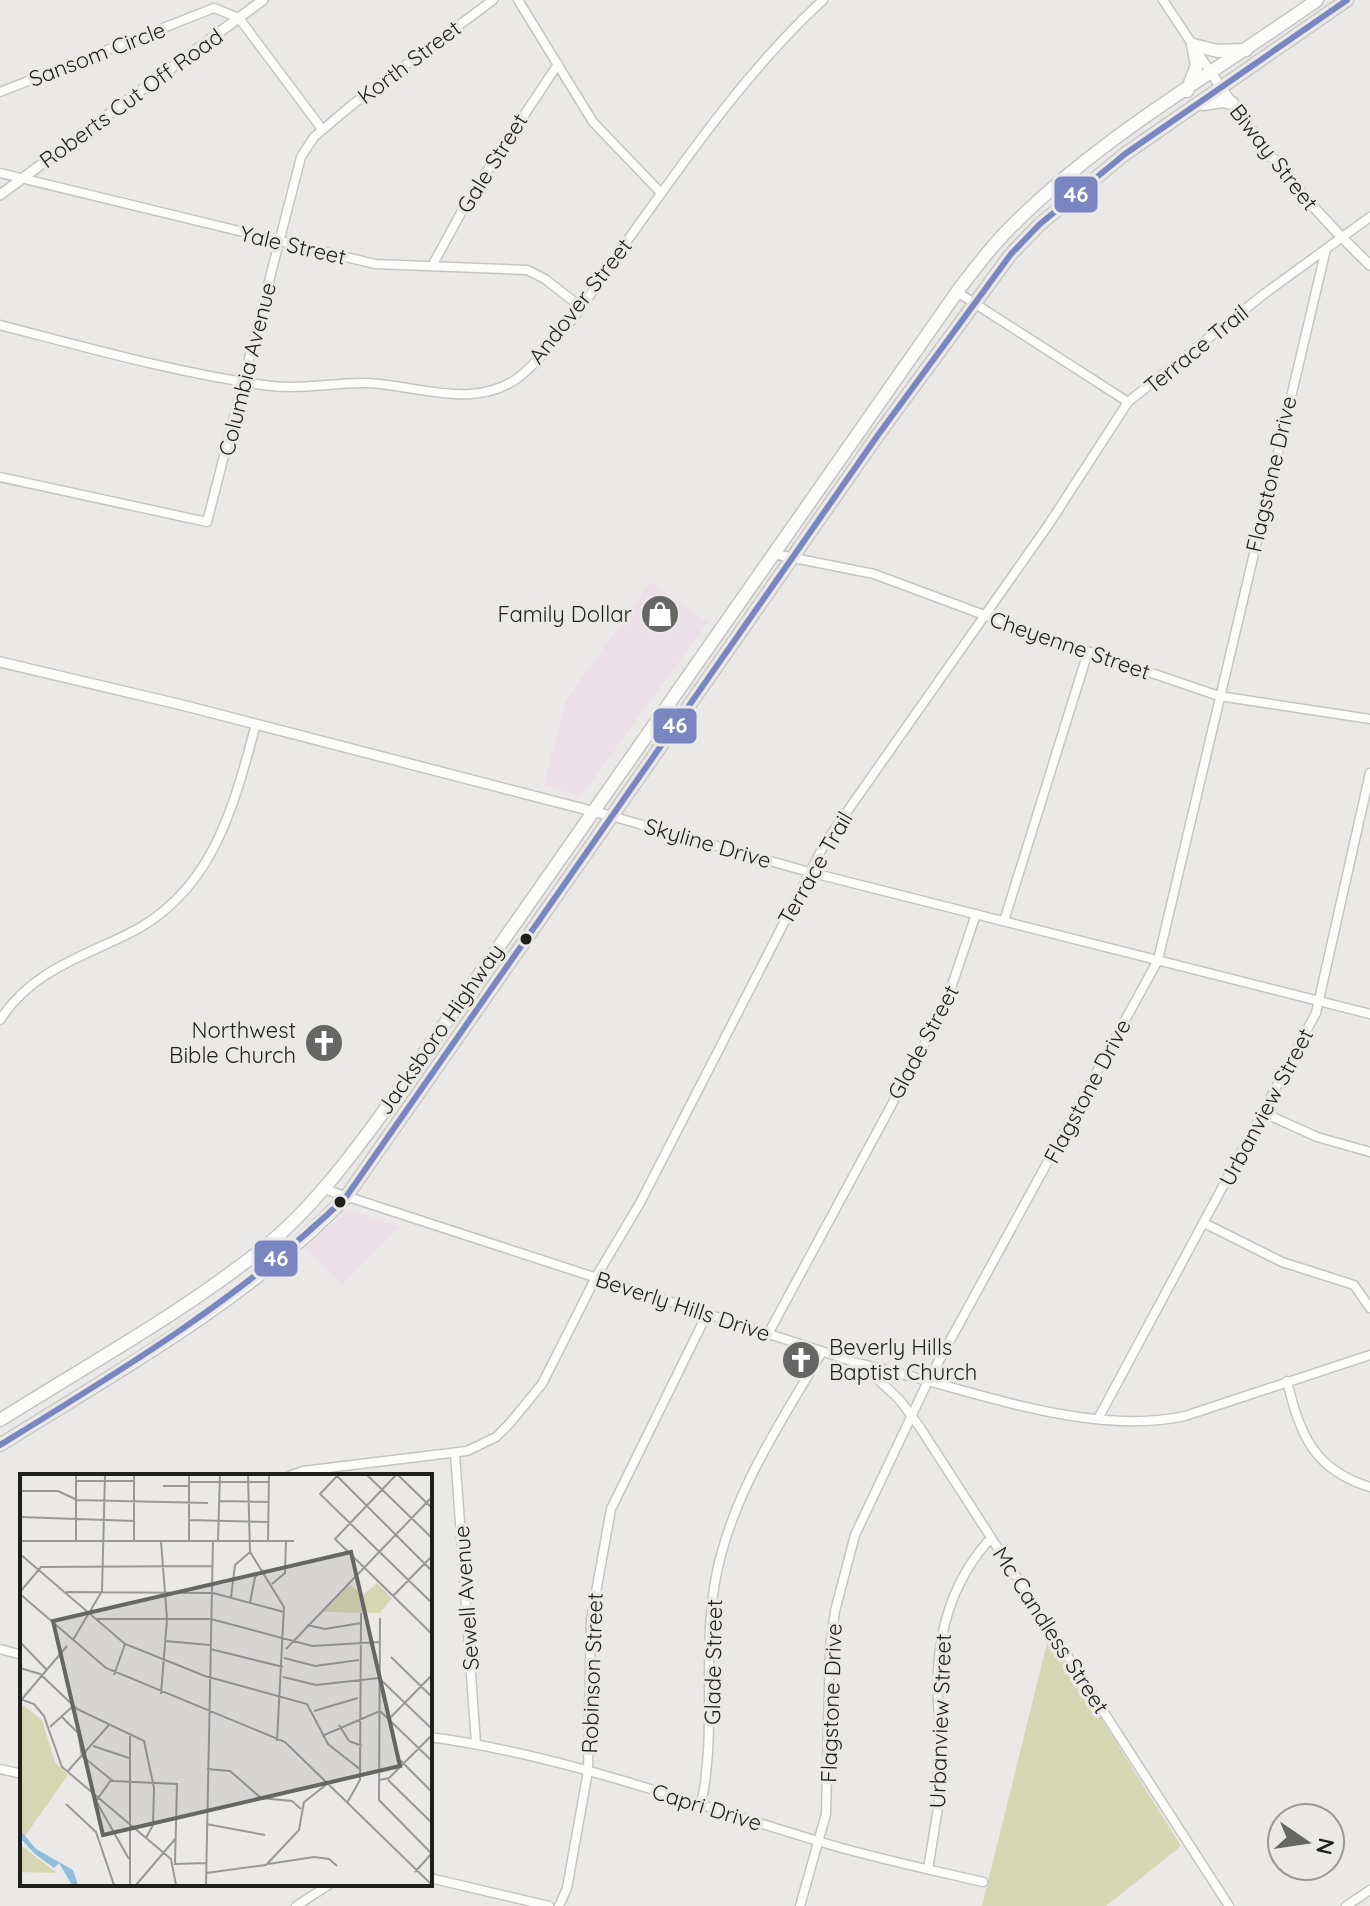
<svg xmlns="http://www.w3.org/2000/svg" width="1370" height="1906" viewBox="0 0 1370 1906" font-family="Quicksand,sans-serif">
  <rect width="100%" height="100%" fill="#eae9e7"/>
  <g fill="#ebe0e8">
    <path d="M650,582l58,40 -128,175 -36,-12 21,-83z"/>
    <path d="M348,1209l52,18 -58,57 -37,-36z"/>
  </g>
  <path fill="#d5d6b2" d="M1049,1635l132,211 -75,60h-124z"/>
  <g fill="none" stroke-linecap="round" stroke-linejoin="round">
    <g stroke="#c5c4c3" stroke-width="11">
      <g id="minor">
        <path d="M518,0l75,122 68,71"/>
        <path d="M1163,0l49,74"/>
        <path d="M0,92l214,-84 25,10 83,111"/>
        <path d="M0,173l375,91 152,6 18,9 36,28"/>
        <path d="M432,266l36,-66 90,-136"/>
        <path d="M957,292l171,110"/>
        <path d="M0,325c89,23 180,49 271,61 33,4 64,-4 96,-3 51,2 114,30 158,-11 42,-38 75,-92 107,-138 58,-81 118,-167 191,-234"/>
        <path d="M0,477l207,45 94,-365 13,-20 39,-33 140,-104"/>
        <path d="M774,554l100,20 137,51 208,71 151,23"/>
        <path d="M611,816l198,56 561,142"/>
        <path d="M1004,921l84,-269"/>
        <path d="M0,1020c30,-47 78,-62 126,-85 86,-41 107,-126 130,-211"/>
        <path d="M1264,1113l53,24 53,15"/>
        <path d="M324,1189l537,175c99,21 224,74 324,52l185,-61"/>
        <path d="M1204,1223l78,39 72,23 16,23"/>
        <path d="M768,1334l177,-328 31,-92"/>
        <path d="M862,1365l37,34 20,27 310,480"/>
        <path d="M1287,1381c13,54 27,89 83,106"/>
        <path d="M1099,1417l217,-404 54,-240"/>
        <path d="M455,1454l21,289"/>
        <path d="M289,1476l14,-5 164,-20 29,-14 14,-14 32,-39 54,-107 44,-74 185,-360 224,-319 79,-122 136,-108 106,-77"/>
        <path d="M0,1649l22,6"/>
        <path d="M430,1737c133,18 260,66 388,104 54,17 110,28 165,41"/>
        <path d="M0,1769l22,5"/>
        <path d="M701,1805c16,-75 1,-148 14,-223 15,-85 64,-157 107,-230"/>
        <path d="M928,1869c6,-38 14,-77 15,-116 1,-13 -3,-25 -4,-37 -6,-66 7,-129 52,-178"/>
        <path d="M430,1878l119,28"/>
        <path d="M296,1906l34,-22"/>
        <path d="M559,1906l8,-18 21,-117 3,-151 20,-111 95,-193"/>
        <path d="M800,1906l26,-92 4,-167 5,-36 20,-76 74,-156 229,-419 168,-711"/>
        <path d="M1346,1906l24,-16"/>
      </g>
    </g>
    <g stroke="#c5c4c3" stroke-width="12">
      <g id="tertiary">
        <path d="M1212,74c46,69 97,134 158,191"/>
        <path d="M0,195l263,-195"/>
        <path d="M0,662l182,43 429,111"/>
      </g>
    </g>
    <g stroke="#c5c4c3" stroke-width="15">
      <g id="primary">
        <path d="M1193,45l25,6 28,-1"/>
        <path d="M1187,91l10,-26 -4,-20"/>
        <path d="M1203,104l19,-3 10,2"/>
        <path d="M0,1420c89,-56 184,-108 266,-174 44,-36 79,-82 113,-128l578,-826c16,-21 32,-43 50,-61 89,-92 206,-157 310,-231"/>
        <path d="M0,1445c121,-76 246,-144 346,-248l532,-762 133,-181 29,-30 85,-70 222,-154"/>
      </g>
    </g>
    <use href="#minor" stroke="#fcfcfb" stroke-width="8"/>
    <use href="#tertiary" stroke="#fcfcfb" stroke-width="9"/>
    <use href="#primary" stroke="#fcfcfb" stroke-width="12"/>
    <g stroke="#ebe9e6" stroke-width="12">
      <path id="bus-1" d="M0,1445c122,-75 243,-148 346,-248l532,-762 133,-181 29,-30 85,-70 222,-154"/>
    </g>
    <use href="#bus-1" stroke="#7986c2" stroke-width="6"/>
  </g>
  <defs>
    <g id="shop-disc" transform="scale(2)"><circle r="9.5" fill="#666664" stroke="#ebe9e6"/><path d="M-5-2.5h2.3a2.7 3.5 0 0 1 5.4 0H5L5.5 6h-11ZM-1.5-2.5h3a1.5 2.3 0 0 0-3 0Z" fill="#fff"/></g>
    <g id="church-disc" transform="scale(2)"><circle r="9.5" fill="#666664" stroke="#ebe9e6"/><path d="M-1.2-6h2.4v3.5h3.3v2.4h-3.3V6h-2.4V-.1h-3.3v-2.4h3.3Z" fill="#fff"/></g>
  </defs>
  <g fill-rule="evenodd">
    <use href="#shop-disc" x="660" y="614"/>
    <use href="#church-disc" x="324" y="1043"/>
    <use href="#church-disc" x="801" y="1360"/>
  </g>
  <g fill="#1f1f1e" stroke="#ebe9e6" stroke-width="3">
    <circle cx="526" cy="939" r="7"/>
    <circle cx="340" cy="1202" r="7"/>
  </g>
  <g text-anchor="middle" stroke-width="7" stroke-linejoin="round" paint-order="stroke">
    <g font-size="22" fill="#1f1f1e" stroke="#ebe9e6">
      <text transform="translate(97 54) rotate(-21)" y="8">Sansom Circle</text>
      <text transform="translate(409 62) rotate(-37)" y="8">Korth Street</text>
      <text transform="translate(131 98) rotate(-36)" y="8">Roberts Cut Off Road</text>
      <text transform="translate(1274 157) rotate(52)" y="8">Biway Street</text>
      <text transform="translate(492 163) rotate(-58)" y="8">Gale Street</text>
      <text transform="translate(293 245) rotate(13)" y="8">Yale Street</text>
      <text transform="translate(580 301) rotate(-52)" y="8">Andover Street</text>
      <text transform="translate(1196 349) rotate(-39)" y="8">Terrace Trail</text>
      <text transform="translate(247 369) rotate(-76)" y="8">Columbia Avenue</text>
      <text transform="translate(1271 474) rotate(-77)" y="8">Flagstone Drive</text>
      <text transform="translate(1070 645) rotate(19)" y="8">Cheyenne Street</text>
      <text transform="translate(708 843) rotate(16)" y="8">Skyline Drive</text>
      <text transform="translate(815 868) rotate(-60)" y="8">Terrace Trail</text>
      <text transform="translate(440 1029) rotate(-55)" y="8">Jacksboro Highway</text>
      <text transform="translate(923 1042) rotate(-62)" y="8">Glade Street</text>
      <text transform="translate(1087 1091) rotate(-62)" y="8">Flagstone Drive</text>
      <text transform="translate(1266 1107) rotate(-62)" y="8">Urbanview Street</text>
      <text transform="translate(683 1306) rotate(18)" y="8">Beverly Hills Drive</text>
      <text transform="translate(466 1598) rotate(-94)" y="8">Sewell Avenue</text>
      <text transform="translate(1051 1630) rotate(57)" y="8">Mc Candless Street</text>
      <text transform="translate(713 1662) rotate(-89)" y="8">Glade Street</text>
      <text transform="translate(592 1673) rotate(-88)" y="8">Robinson Street</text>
      <text transform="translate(831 1703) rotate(-88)" y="8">Flagstone Drive</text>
      <text transform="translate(940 1721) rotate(-88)" y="8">Urbanview Street</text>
      <text transform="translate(707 1807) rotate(17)" y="8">Capri Drive</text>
    </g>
    <g font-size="22" fill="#1f1f1e" stroke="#ebe9e6" text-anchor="end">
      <text x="632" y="622">Family Dollar</text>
      <text x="296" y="1038">Northwest<tspan x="296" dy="25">Bible Church</tspan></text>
      <text x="829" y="1355" text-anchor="start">Beverly Hills<tspan x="829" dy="25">Baptist Church</tspan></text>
    </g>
  </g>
  <g transform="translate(20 1474)">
    <rect width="412" height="412" fill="#eae9e7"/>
    <path d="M357,109l15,15 -12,15 -60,-1 29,-28 14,11zM0,229l22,17 13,42 13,13 -48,68zM0,371l11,8 26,20 -37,-1z" fill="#d5d6b2"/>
    <path d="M0,356l16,19 37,21 5,15h-6l-13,-22 -5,5 -19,-14 -15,-16z" fill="#8ebedc"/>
    <path fill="none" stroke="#999897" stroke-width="2" d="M114,1v66M228,1l2,77 34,55 -7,134M318,1l-18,19 112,109M347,1l65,63M376,1l-61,64 97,95M378,1l34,33M317,2l95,95M56,7h58M169,8h80M143,12h25M0,17h38l19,9 131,3M200,27l49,1M0,43l114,4M169,46l79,2M56,66v-65M169,66v-65M198,66l2,-65M0,67h274M141,67l6,78 -6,75M248,67l1,-66M0,80l105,90 80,32 102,28 21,40 33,26M252,110l13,-11 1,-32M0,118l21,-25 171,-1M46,118l147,1 71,19M0,120l86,74 179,74 147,143M373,122l39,-40M211,123l4,-32 15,-13M230,129l5,-26 8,-7M360,144l-1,182 52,53M76,145h115l101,27 68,-4M287,151l18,4 36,-6M53,166l29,-49 3,-116M145,167l45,4M0,168l26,27M190,175l73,18M266,175l146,-152M371,183l41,40M264,184l31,8 44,-6M0,194l20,6 37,35 67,32 10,47 -1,37 -7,13M94,201l11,-31M263,203l33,8 63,-7 53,51M0,225l14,5 10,12 18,51 109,92 5,26M2,225l45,-53M294,237l44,-13M42,243l16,16 4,23 31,25 64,3 -2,80 31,-1M369,245l43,-44M319,251l10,16 13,5M30,253l22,-20M110,259v152M302,262l58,-25 52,50M73,272l36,12M380,286l32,32M187,295l23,2 31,27 31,3 9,8M47,298l42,-47M91,306l-15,21 33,58M359,306l10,-2 43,-43M368,306l44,43M283,329l24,-19M327,329l13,-23 1,-167M46,330l30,28 18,53M186,350l59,11M248,390l46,-7 15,2 8,7M395,398l17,-19M186,399l60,-8 33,-35 5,-28M116,411l40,-47M186,411l7,-345"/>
    <path fill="#666664" fill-opacity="0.15" stroke="#666664" stroke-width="4" d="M331,78l49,214 -297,69 -50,-214z"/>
    <rect width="412" height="412" fill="none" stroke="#1f1f1e" stroke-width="4"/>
  </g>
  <g stroke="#ebe9e6" stroke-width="3">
    <rect x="1053" y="175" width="46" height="39" rx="8" fill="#7986c2"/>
    <rect x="652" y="707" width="46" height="38" rx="8" fill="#7986c2"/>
    <rect x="253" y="1239" width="46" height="39" rx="8" fill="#7986c2"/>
  </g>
  <g font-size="22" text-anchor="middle" font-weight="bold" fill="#fff">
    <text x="1076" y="202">46</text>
    <text x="675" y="733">46</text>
    <text x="276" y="1266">46</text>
  </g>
  <g transform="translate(1306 1842) rotate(103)"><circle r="38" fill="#ebe9e6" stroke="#999896" stroke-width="2"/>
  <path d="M0-6L14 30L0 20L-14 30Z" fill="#666664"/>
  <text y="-12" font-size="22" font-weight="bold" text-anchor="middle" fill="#1f1f1e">N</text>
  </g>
</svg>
